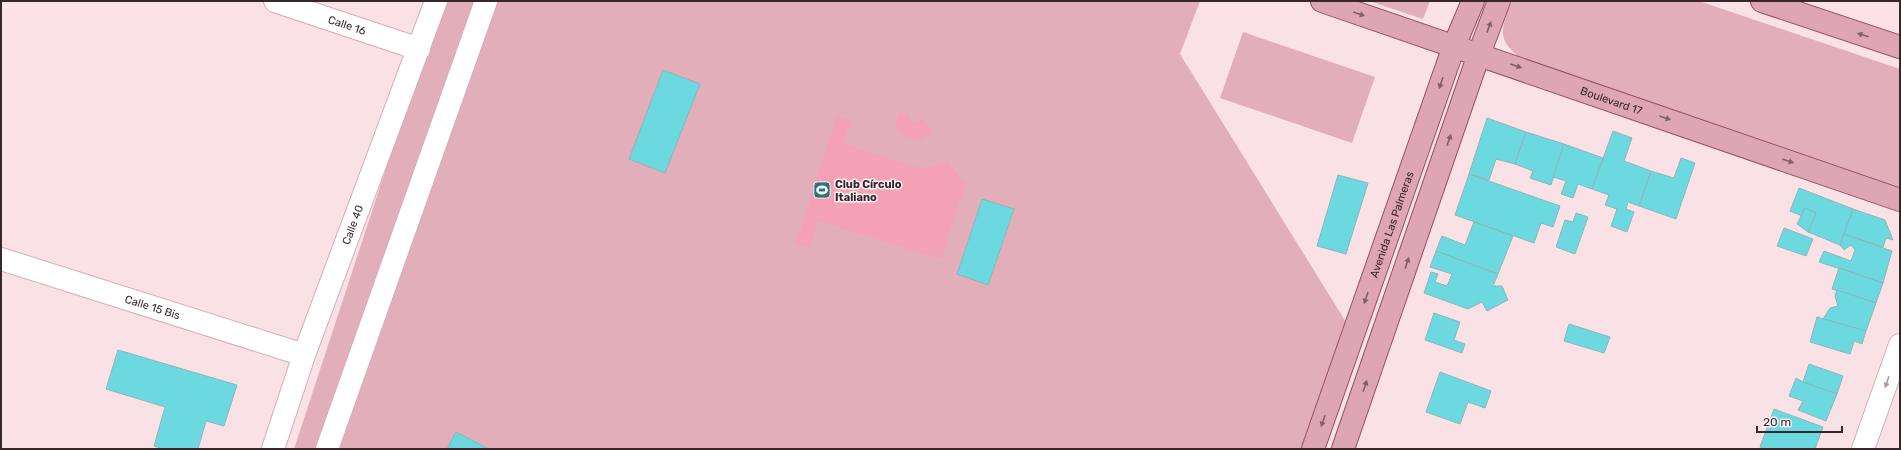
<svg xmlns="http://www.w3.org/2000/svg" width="1901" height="450" viewBox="0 0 1901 450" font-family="Rubik,sans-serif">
  <rect width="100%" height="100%" fill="#fae1e6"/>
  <g fill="#e2aeba">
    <path d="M441,1h759l-20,53 169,273 -45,122h-1010z"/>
    <path d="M1369,1h61l-7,18z"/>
    <path d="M1512,1h187l201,68v118h-9l-365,-126c-11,-6 -25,-18 -23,-32 1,-9 6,-20 9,-28z"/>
    <path d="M1243,32l132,45 -23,66 -132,-45z"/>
  </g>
  <g fill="#f4a1b5">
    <path d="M898,113l10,1 5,9 11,-5 8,15 -14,7 -19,-6 -4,-8z"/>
    <path d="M837,116l14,5 -8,23 79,25 26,-8 17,24 -24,74 -123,-38 -9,27 -13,-4z"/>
  </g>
  <g fill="#6bd9df" stroke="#8bb8ba">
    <path d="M663,70l37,14 -35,89 -36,-14z"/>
    <path d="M1487,118l39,14 -11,32 -19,-5 -7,21 -20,-6z"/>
    <path d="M1613,131l19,7 -8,23 27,10 -12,35 -11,-4 -2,7 8,3 -7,20 -16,-6 6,-17 -12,-4 4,-10 -17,-6z"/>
    <path d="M1526,132l38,12 -13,41 -21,-7 3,-7 -18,-7z"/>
    <path d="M1564,144l39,14 -11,31 -14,-5 -5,14 -12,-4 5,-13 -13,-4z"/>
    <path d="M1681,158l14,5 -19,56 -37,-13 12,-35 23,7z"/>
    <path d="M1469,174l91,32 -7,21 -12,-4 -7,20 -79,-28z"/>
    <path d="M1338,175l30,8 -22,71 -29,-8z"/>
    <path d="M1799,188l54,21 -13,36 -32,-13 8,-19 -11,-5 -3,8 -12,-5z"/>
    <path d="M982,199l32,10 -26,76 -31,-11z"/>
    <path d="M1805,208l11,5 -8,19 -11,-8z"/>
    <path d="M1853,209l32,11 8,20 -7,-2 -3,9 -39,-13z"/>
    <path d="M1576,213l12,4 -13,37 -19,-7 9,-27 8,2z"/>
    <path d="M1474,222l39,14 -15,38 -62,-23 6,-15 23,9z"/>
    <path d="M1784,228l29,11 -7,17 -29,-10z"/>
    <path d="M1844,234l48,17 -9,32 -64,-21 5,-11 27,10 4,-11 -4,-5 -7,5 -4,-5z"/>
    <path d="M1436,251l62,23 -5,12h9l6,14 -21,11 -5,-9 -14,7 -44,-16 7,-21 7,2 -3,8 12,4 5,-12 -22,-7z"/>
    <path d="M1839,268l44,15 -7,20 -44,-14z"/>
    <path d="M1837,290l39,13 -10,28 -43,-12 7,-11 8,-2 -3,-10z"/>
    <path d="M1434,313l26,9 -6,18 11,4 -3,9 -37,-13z"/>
    <path d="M1817,317l49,14 -4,13 -8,-3 -4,13 -40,-12z"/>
    <path d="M1569,324l41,13 -6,16 -40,-12z"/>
    <path d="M118,350l119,35 -13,41 -18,-5 -8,28h-35l-9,-3 11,-39 -59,-18z"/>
    <path d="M1809,364l34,12 -6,18 -34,-12z"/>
    <path d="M1440,372l51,19 -6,17 -17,-6 -8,22 -34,-12z"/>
    <path d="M1796,378l7,4 34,12 -11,27 -28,-11 5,-9 -14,-5z"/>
    <path d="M1774,409l49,18 -8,22h-50l-5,-2z"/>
    <path d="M456,432l33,17h-42z"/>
  </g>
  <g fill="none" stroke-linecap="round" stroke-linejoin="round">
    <g stroke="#d6aeb7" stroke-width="24">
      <g id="minor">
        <path id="s1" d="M275,1l144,48"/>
        <path id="s2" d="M1,259l303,96"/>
        <path id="s3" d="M273,449l31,-94 132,-354"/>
        <path d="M327,449l159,-448"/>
        <path d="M1863,449l37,-104"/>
      </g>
    </g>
    <g stroke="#955264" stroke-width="24">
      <g id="major">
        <path id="s4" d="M1322,1l578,199"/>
        <path d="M1762,1l138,46"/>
        <path id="s5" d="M1313,449l141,-403 19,-45"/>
        <path d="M1343,449l136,-395 20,-53"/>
      </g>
    </g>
    <use href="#minor" stroke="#fff" stroke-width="22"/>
    <use href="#major" stroke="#dea5b5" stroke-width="22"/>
  </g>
  <defs><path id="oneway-solid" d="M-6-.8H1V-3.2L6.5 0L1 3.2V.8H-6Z"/></defs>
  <g fill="#826069">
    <use href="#oneway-solid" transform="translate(1359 14) rotate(19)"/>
    <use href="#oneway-solid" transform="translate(1489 27) rotate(-69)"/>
    <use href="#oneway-solid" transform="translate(1863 35) rotate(-162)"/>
    <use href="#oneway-solid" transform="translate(1516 66) rotate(19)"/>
    <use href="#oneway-solid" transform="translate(1441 83) rotate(109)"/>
    <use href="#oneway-solid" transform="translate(1665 118) rotate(19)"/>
    <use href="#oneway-solid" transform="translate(1449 140) rotate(-71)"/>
    <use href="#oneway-solid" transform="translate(1788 161) rotate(19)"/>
    <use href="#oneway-solid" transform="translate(1407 263) rotate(-71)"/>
    <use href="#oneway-solid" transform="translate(1366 298) rotate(109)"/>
    <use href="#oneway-solid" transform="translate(1365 386) rotate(-71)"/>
    <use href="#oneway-solid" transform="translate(1323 421) rotate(109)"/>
  </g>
  <use fill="#a59ea0" href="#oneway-solid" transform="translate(1887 382) rotate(109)"/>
  <defs>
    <g id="stadium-square" transform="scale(0.9)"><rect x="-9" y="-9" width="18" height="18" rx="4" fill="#297477" stroke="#fcf3f5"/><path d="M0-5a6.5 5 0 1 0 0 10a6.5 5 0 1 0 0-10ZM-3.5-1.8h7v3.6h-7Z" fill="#fff"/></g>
  </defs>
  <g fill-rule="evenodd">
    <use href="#stadium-square" x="822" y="190"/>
  </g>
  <g text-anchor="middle" stroke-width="3" stroke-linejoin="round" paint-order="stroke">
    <g font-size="11" fill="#37272b" stroke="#fcf3f5">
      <text dy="4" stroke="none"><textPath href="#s1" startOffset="76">Calle 16</textPath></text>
      <text dy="4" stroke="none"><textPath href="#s4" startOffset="306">Boulevard 17</textPath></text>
      <text dy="4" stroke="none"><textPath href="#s5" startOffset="238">Avenida Las Palmeras</textPath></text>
      <text dy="4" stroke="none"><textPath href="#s3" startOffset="238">Calle 40</textPath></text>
      <text dy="4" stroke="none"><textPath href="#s2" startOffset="159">Calle 15 Bis</textPath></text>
    </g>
    <g font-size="11" font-weight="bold" fill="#37272b" stroke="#fcf3f5" text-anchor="start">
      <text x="835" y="188">Club Círculo<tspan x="835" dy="13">Italiano</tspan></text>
    </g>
  </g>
  <rect width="1901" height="450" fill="none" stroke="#37272b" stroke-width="4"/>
  <path d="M1757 426v6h85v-6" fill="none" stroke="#37272b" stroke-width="2"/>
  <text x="1763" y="426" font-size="12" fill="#37272b" stroke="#fcf3f5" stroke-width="3" paint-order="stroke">20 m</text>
</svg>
